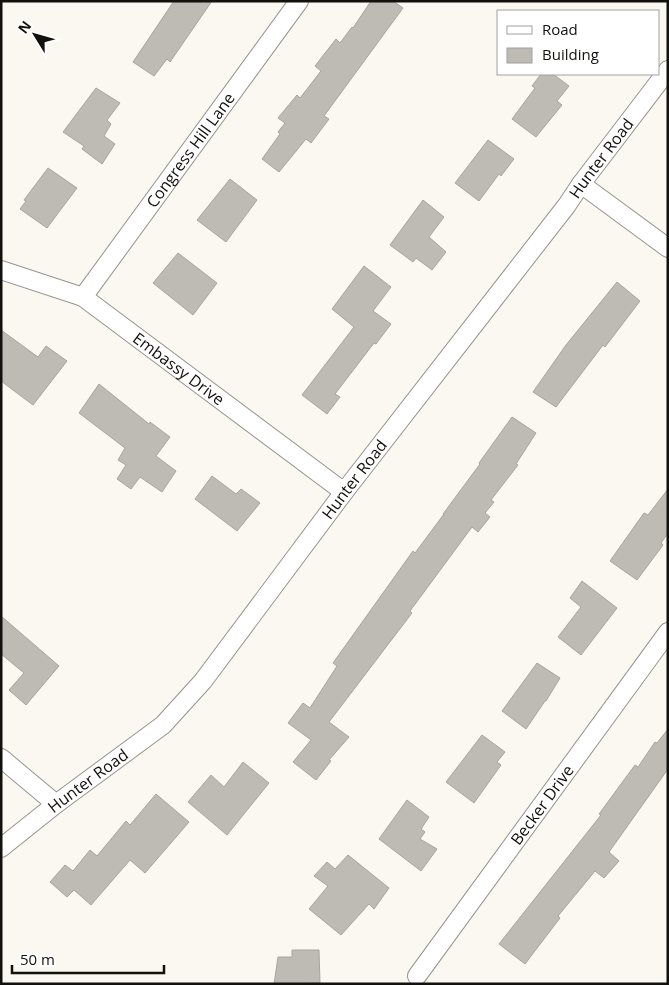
<svg xmlns="http://www.w3.org/2000/svg" width="669" height="985" viewBox="0 0 669 985" font-family="'Open Sans',sans-serif">
  <rect width="100%" height="100%" fill="#faf8f1"/>
  <g fill="#bebbb4" stroke="#a7a59e">
    <path d="M174,1h38l-42,61 -3,-3 -13,17 -21,-14z"/>
    <path d="M371,1h22l10,7 -79,108 5,3 -18,24 -5,-4 -27,33 -17,-13 18,-25 -2,-2 7,-9 -7,-5 19,-23 3,3 21,-27 -6,-5 21,-27 4,4 12,-16 1,1z"/>
    <path d="M541,74h12l16,12 -12,15 5,4 -26,32 -24,-18 23,-31 -3,-2z"/>
    <path d="M96,88l24,15 -13,17 4,4 -7,12 11,8 -13,20 -20,-15 2,-3 -21,-14z"/>
    <path d="M488,140l26,19 -13,17 -2,-2 -20,27 -24,-18z"/>
    <path d="M48,168l29,20 -30,40 -27,-19 6,-8 -2,-1z"/>
    <path d="M230,179l27,21 -31,42 -29,-22z"/>
    <path d="M423,200l21,17 -15,20 17,15 -14,18 -16,-12 -3,4 -23,-17z"/>
    <path d="M178,253l39,30 -24,32 -40,-32z"/>
    <path d="M364,266l27,21 -18,24 18,13 -15,20 -2,-1 -39,51 5,3 -13,17 -25,-19 52,-68 -22,-18z"/>
    <path d="M617,282l23,19 -35,46 -2,-2 -47,62 -23,-15 33,-47z"/>
    <path d="M1,330l37,27 8,-11 21,15 -34,44 -32,-24z"/>
    <path d="M99,384l50,40 1,-2 20,15 -14,19 20,15 -14,21 -22,-15 -9,12 -14,-10 9,-14 -8,-5 7,-12 -46,-35z"/>
    <path d="M512,417l24,16 -20,31 2,1 -27,35 3,2 -9,11 5,4 -12,15 -6,-5 -62,84 2,2 -83,109 20,15 -20,23 2,1 -15,19 -23,-18 18,-22 -23,-17 15,-20 7,5 27,-42 -4,-3 80,-112 2,2 29,-39h-1l37,-50 -1,-1z"/>
    <path d="M212,476l24,18 5,-5 19,14 -23,28 -42,-32z"/>
    <path d="M668,489v44l-7,10 2,2 -26,35 -27,-19 34,-48 4,2z"/>
    <path d="M582,581l35,27 -36,47 -23,-18 23,-30 -11,-9z"/>
    <path d="M1,616l58,50 -33,39 -17,-15 15,-17 -23,-19z"/>
    <path d="M537,663l23,15 -14,23h-1l-19,28 -24,-18z"/>
    <path d="M668,729v40l-59,83 10,9 -15,17 -9,-7 -37,45 2,2 -35,46 -26,-20 102,-129 -2,-1 36,-49 3,2 17,-25 2,1z"/>
    <path d="M482,735l23,17 -8,10 4,3 -27,38 -28,-21z"/>
    <path d="M243,762l26,21 -42,52 -39,-33 23,-27 13,12z"/>
    <path d="M156,794l33,28 -44,51 -15,-13 -39,45 -17,-15 -7,7 -17,-15 15,-17 8,6 17,-21 7,6 29,-35 4,4z"/>
    <path d="M407,800l22,17 -8,12 4,3 -5,7 17,10 -16,22 -42,-32z"/>
    <path d="M348,855l41,33 -15,21 -5,-5 -28,31 -32,-26 19,-23 -14,-10 13,-14 8,7z"/>
    <path d="M292,950h27l1,33 -46,1 4,-27h14z"/>
  </g>
  <g fill="none" stroke-linecap="round" stroke-linejoin="round">
    <g stroke="#97948e" stroke-width="20">
      <g id="street">
        <path d="M581,184l87,64"/>
        <path id="s1" d="M1,270l82,27 261,195"/>
        <path id="s2" d="M83,297l216,-296"/>
        <path d="M1,758l55,46"/>
        <path id="s3" d="M1,848l55,-44 107,-79 40,-44 141,-189 223,-287 14,-21 87,-114"/>
        <path id="s4" d="M417,976l251,-344"/>
      </g>
    </g>
    <use href="#street" stroke="#fff" stroke-width="18"/>
  </g>
  <g text-anchor="middle" stroke-width="5" stroke-linejoin="round" paint-order="stroke">
    <g font-size="16" fill="#12110e" stroke="#fff">
      <text dy="6" stroke="none"><textPath href="#s2" startOffset="182">Congress Hill Lane</textPath></text>
      <text dy="6" stroke="none"><textPath href="#s3" startOffset="920">Hunter Road</textPath></text>
      <text dy="6" stroke="none"><textPath href="#s1" startOffset="206">Embassy Drive</textPath></text>
      <text dy="6" stroke="none"><textPath href="#s3" startOffset="515">Hunter Road</textPath></text>
      <text dy="6" stroke="none"><textPath href="#s3" startOffset="110">Hunter Road</textPath></text>
      <text dy="6" stroke="none"><textPath href="#s4" startOffset="212">Becker Drive</textPath></text>
    </g>
  </g>
  <rect width="669" height="985" fill="none" stroke="#12110e" stroke-width="5"/>
  <rect x="497" y="10" width="162" height="65" fill="#ffffff" stroke="#a0a09f"/>
  <rect x="507" y="26" width="25" height="8" fill="#ffffff" stroke="#a0a09f"/>
  <text x="542" y="35" font-size="15" fill="#12110e">Road</text>
  <rect x="507" y="48" width="25" height="15" fill="#bebbb4" stroke="#a0a09f"/>
  <text x="542" y="60" font-size="15" fill="#12110e">Building</text>
  <g transform="translate(35 35) rotate(307)" stroke="#ffffff" stroke-width="4" paint-order="stroke">
  <path d="M0-4L9 19L0 12L-9 19Z" fill="#12110e"/>
  <text y="-8" font-size="14" font-weight="bold" text-anchor="middle" fill="#12110e">N</text>
  </g>
  <path d="M12 965v8h152v-8" fill="none" stroke="#12110e" stroke-width="2.5"/>
  <text x="20" y="965" font-size="15" fill="#12110e" stroke="#ffffff" stroke-width="4" paint-order="stroke">50 m</text>
</svg>
